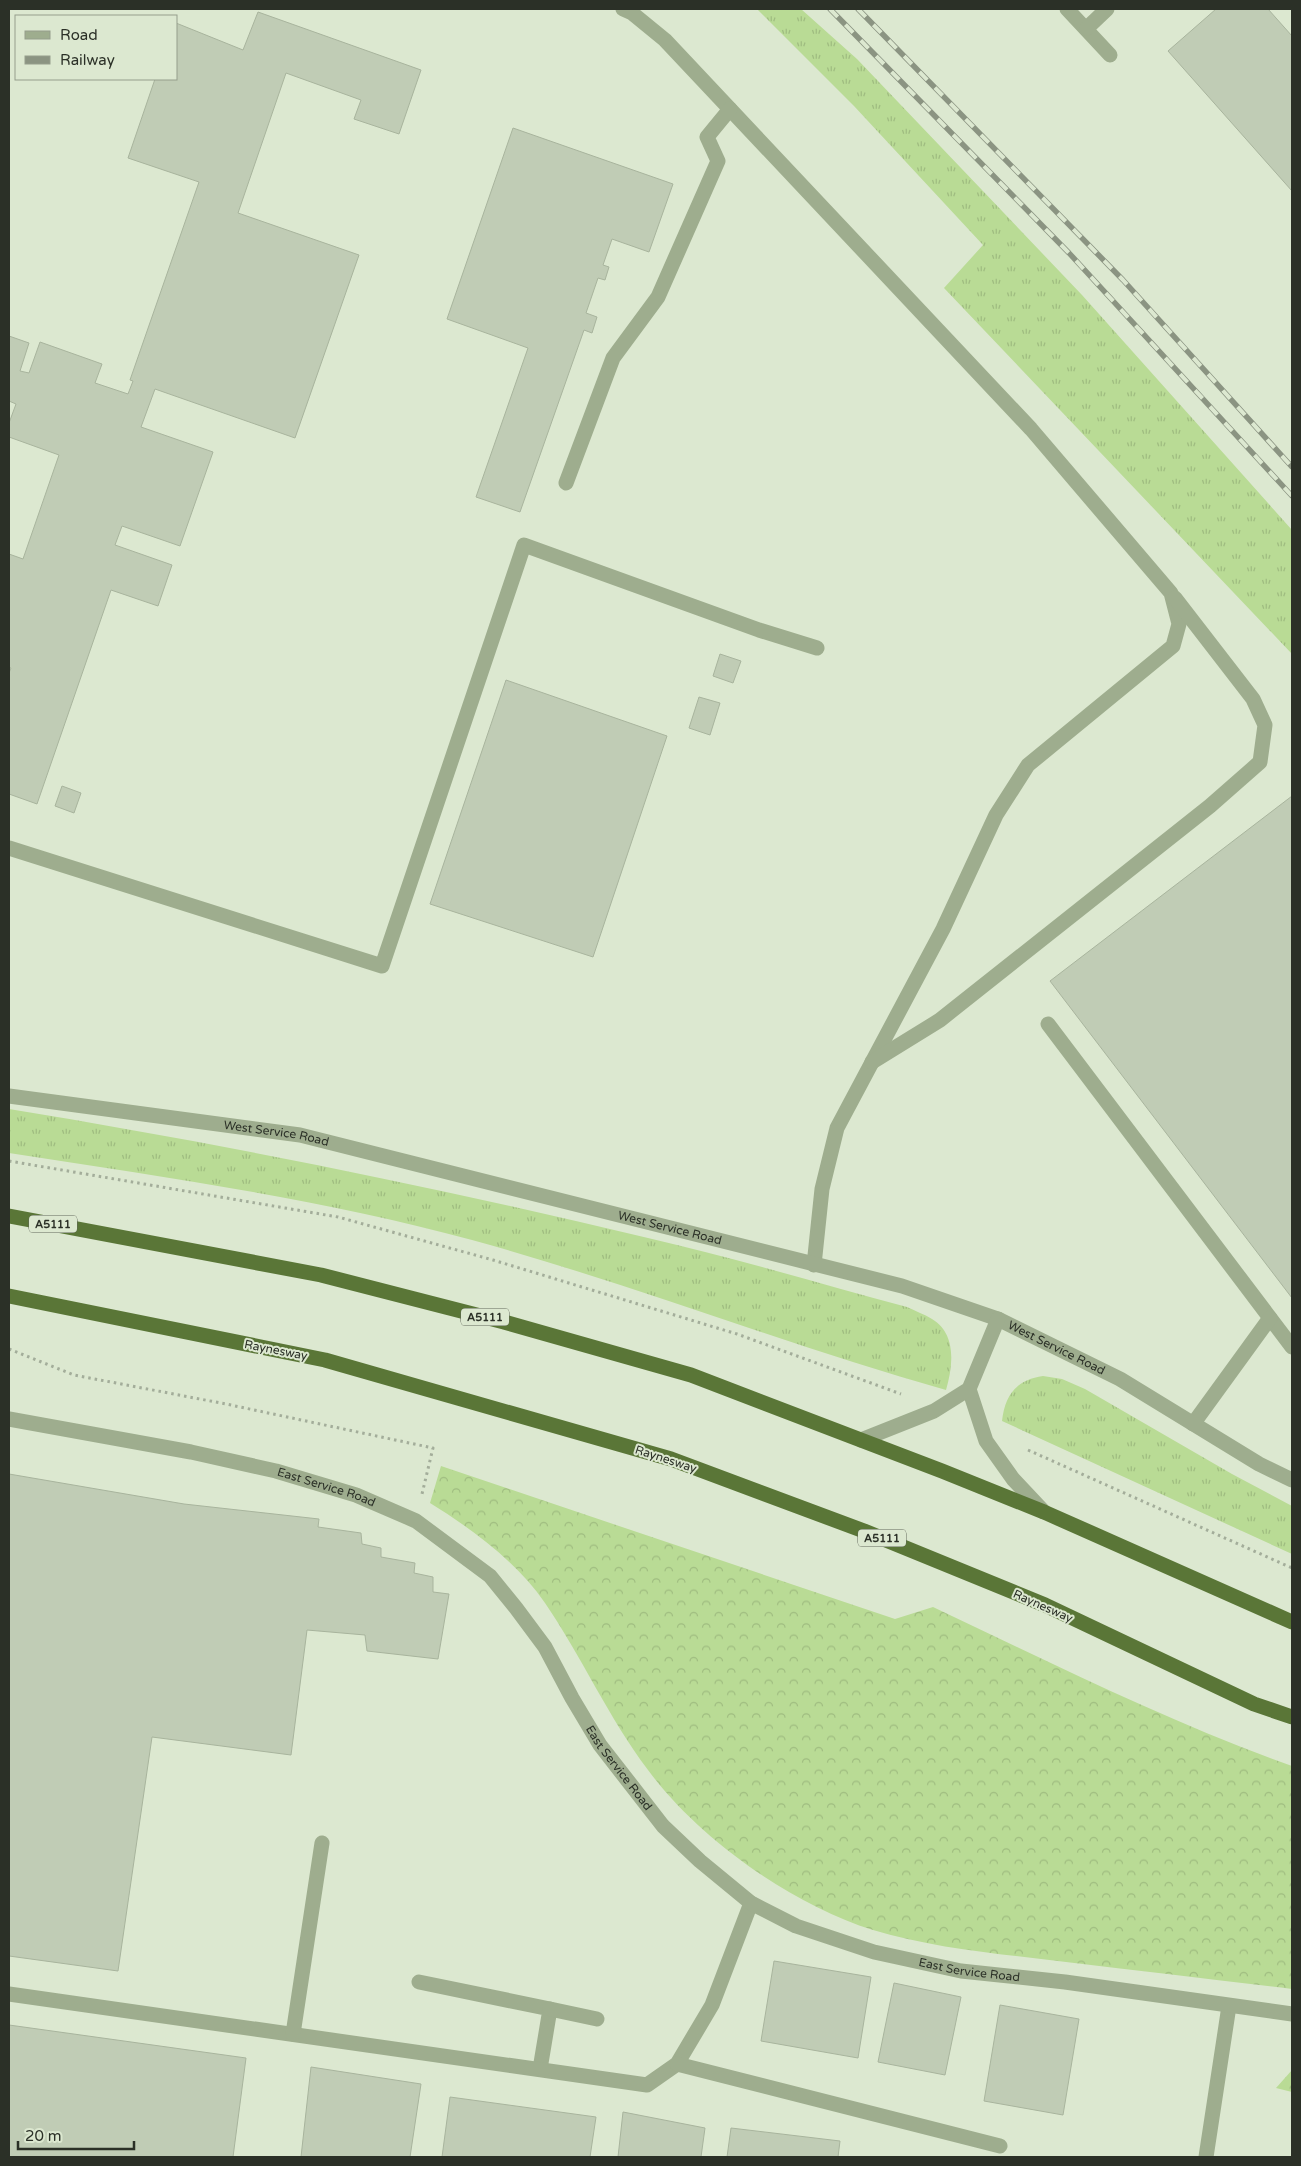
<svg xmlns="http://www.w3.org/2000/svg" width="1301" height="2166" viewBox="0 0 1301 2166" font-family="'Varela Round',sans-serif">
  <defs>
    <pattern id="grass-tufts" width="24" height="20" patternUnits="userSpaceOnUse" patternTransform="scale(1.25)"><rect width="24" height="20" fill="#b9db95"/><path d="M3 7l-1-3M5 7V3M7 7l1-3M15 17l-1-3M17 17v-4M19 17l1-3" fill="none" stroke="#9fbc80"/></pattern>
    <pattern id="forest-crowns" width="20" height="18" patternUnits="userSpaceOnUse" patternTransform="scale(1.25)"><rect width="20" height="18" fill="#b9db95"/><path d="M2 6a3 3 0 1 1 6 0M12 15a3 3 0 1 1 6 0" fill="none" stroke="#9fbc80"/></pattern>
  </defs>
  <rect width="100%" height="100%" fill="#dce8d0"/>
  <g fill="url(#grass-tufts)">
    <path d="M757,9h44l56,50 225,236 210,235v124l-348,-366 39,-43 -129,-139z"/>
    <path d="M9,1109c214,35 427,78 639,129 87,20 173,46 259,69 8,4 17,7 25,12 25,15 21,47 14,71 -159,-45 -314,-106 -474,-150 -151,-41 -308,-63 -463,-87z"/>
    <path d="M1043,1376l19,3 23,10 147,85 60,32v48l-290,-133c3,-26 14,-41 41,-45z"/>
  </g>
  <g fill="url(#forest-crowns)">
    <path d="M441,1466l454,153 38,-12c119,56 236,115 359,159v223c-75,-9 -150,-18 -226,-27 -64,-8 -130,-13 -193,-32 -82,-26 -174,-91 -225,-160 -40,-53 -66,-113 -103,-167 -28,-41 -73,-74 -115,-100z"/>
    <path d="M1292,2070v22l-16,-4z"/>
  </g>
  <g fill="#c0ccb5" stroke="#a8b49d">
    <path d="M1216,9h52l24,27v155l-124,-140z"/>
    <path d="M258,12l163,58 -22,64 -45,-15 7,-19 -75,-27 -48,140 121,42 -64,183 -140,-49 -14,38 72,25 -33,94 -58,-20 -7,19 57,20 -14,41 -47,-16 -74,214 -28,-10v-121l2,-5 -2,-1v-113l14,5 36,-104 -50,-18v-14l7,-19 -7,-3v-65l20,7 -9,28 9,2 11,-31 62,22 -7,19 33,11 5,-13 -3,-1 69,-198 -71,-24 27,-79h21v-56l67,27z"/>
    <path d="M513,128l160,56 -24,68 -37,-13 -9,26 6,2 -4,13 -7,-2 -12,35 11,4 -5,16 -8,-3 -64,182 -44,-15 52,-149 -81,-29z"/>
    <path d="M720,654l21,7 -8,22 -20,-7z"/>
    <path d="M506,680l161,56 -74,221 -163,-53z"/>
    <path d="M699,697l21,6 -10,32 -21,-7z"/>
    <path d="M62,786l19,7 -7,20 -19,-7z"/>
    <path d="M1292,796v502l-242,-317z"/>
    <path d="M9,1474l175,30 135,15 -1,8 43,6 1,11 19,4v9l34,6 -1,10 19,4v15l16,2 -11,65 -71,-8 -2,-16 -58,-5 -16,125 -139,-18 -34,234 -109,-15z"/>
    <path d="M774,1961l97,16 -13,81 -97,-17z"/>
    <path d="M894,1983l67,14 -16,78 -67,-13z"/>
    <path d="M1000,2005l79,14 -16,96 -79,-14z"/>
    <path d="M9,2025l237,33 -13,99h-224z"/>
    <path d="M311,2067l110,17 -11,73h-109z"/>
    <path d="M450,2097l146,20 -6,40h-148z"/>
    <path d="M623,2112l82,16 -4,29h-83z"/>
    <path d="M731,2128l109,13 -2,16h-111z"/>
  </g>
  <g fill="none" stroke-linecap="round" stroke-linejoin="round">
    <g stroke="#a3ad9a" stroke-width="3" stroke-dasharray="2.5 4" stroke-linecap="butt">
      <path d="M9,1161l329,56 155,43 244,74 164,60"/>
      <path d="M9,1349l65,26 152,29 207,44 -11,46"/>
      <path d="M1028,1450l264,118"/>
    </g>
    <g stroke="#9ead8e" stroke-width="15">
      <path d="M623,9l9,4 33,27 366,389 140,164 8,31 -6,22 -145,119 -32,50 -53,114 -106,199 -15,61 -8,76"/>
      <path d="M1067,9l43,46"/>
      <path d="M1087,28l20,-19"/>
      <path d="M566,483l47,-125 45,-61 60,-136 -11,-24 23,-28"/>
      <path d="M9,848l373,118 142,-421 235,85 58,18"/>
      <path d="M1048,1024l244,323"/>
      <path d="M872,1062l68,-42 270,-214 50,-44 5,-37 -12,-26 -78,-101"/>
      <path d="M1193,1424l77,-106"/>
      <path d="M419,1982l131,27 -10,60"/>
      <path d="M9,1994l638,91 30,-21 35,-59 39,-102"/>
      <path d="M550,2009l47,10"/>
      <path d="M293,2034l29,-191"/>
      <path d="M677,2064l323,82"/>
      <path d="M1206,2157l23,-151"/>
    </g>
    <g stroke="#9ead8e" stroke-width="15">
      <path id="s1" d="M9,1096l291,39 602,151 96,33 122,60 139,85 33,16"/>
      <path d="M969,1389l17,52 27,38 31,33"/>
      <path id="s2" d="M9,1419l182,33 85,19 80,24 60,26 74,55 26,32 29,39 27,51 28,47 63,81 37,35 51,42 45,23 78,26 87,19 104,11 227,32"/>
      <path d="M861,1440l73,-29 35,-22 29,-70"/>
    </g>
    <g stroke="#5a7637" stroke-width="15">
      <path d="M9,1216l312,59 183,47 187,53 251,96 102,41 248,110"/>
      <path d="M9,1296l316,64 346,99 193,72 181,74 209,99 38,13"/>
    </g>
    <g stroke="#8b9482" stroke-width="5.5">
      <g id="rail">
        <path d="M830,9l239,244 223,243"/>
        <path d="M858,9l265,271 169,187"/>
      </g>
    </g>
    <use href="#rail" stroke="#dce8d0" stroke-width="4" stroke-dasharray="11" stroke-linecap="butt"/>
  </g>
  <g text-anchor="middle" stroke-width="4" stroke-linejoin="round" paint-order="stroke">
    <g fill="#dce8d0" stroke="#60675a" stroke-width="1">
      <rect x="29" y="1215.5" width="48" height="17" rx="4"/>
      <rect x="461" y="1308.5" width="48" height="17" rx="4"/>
      <rect x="858" y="1529.5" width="48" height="17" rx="4"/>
    </g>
    <g font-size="11" font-weight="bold" fill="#2b3027">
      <text x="53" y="1228">A5111</text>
      <text x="485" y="1321">A5111</text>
      <text x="882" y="1542">A5111</text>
    </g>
    <g font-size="12" fill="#2b3027" stroke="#dce8d0">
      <text dy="4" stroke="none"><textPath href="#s1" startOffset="270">West Service Road</textPath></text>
      <text dy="4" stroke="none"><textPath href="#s1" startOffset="675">West Service Road</textPath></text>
      <text dy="4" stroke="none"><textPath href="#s1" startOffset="1081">West Service Road</textPath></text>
      <text transform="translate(276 1350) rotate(11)" y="4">Raynesway</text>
      <text transform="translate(666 1459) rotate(18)" y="4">Raynesway</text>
      <text dy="4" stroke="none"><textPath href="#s2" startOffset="325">East Service Road</textPath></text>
      <text transform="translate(1043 1606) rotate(24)" y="4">Raynesway</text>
      <text dy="4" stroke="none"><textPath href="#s2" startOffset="745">East Service Road</textPath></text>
      <text dy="4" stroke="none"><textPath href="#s2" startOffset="1165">East Service Road</textPath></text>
    </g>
  </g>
  <rect width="1301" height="2166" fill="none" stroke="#2b3027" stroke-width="20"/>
  <rect x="15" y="15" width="162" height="65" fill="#dce8d0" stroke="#959e8c"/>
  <rect x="25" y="31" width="25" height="8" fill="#9ead8e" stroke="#959e8c"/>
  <text x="60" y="40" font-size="15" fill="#2b3027">Road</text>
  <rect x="25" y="56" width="25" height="8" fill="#8b9482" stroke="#959e8c"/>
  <text x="60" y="65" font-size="15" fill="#2b3027">Railway</text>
  <path d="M18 2141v8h116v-8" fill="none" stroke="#2b3027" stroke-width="2.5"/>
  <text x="25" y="2141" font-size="15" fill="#2b3027" stroke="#dce8d0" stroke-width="4" paint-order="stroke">20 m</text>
</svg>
